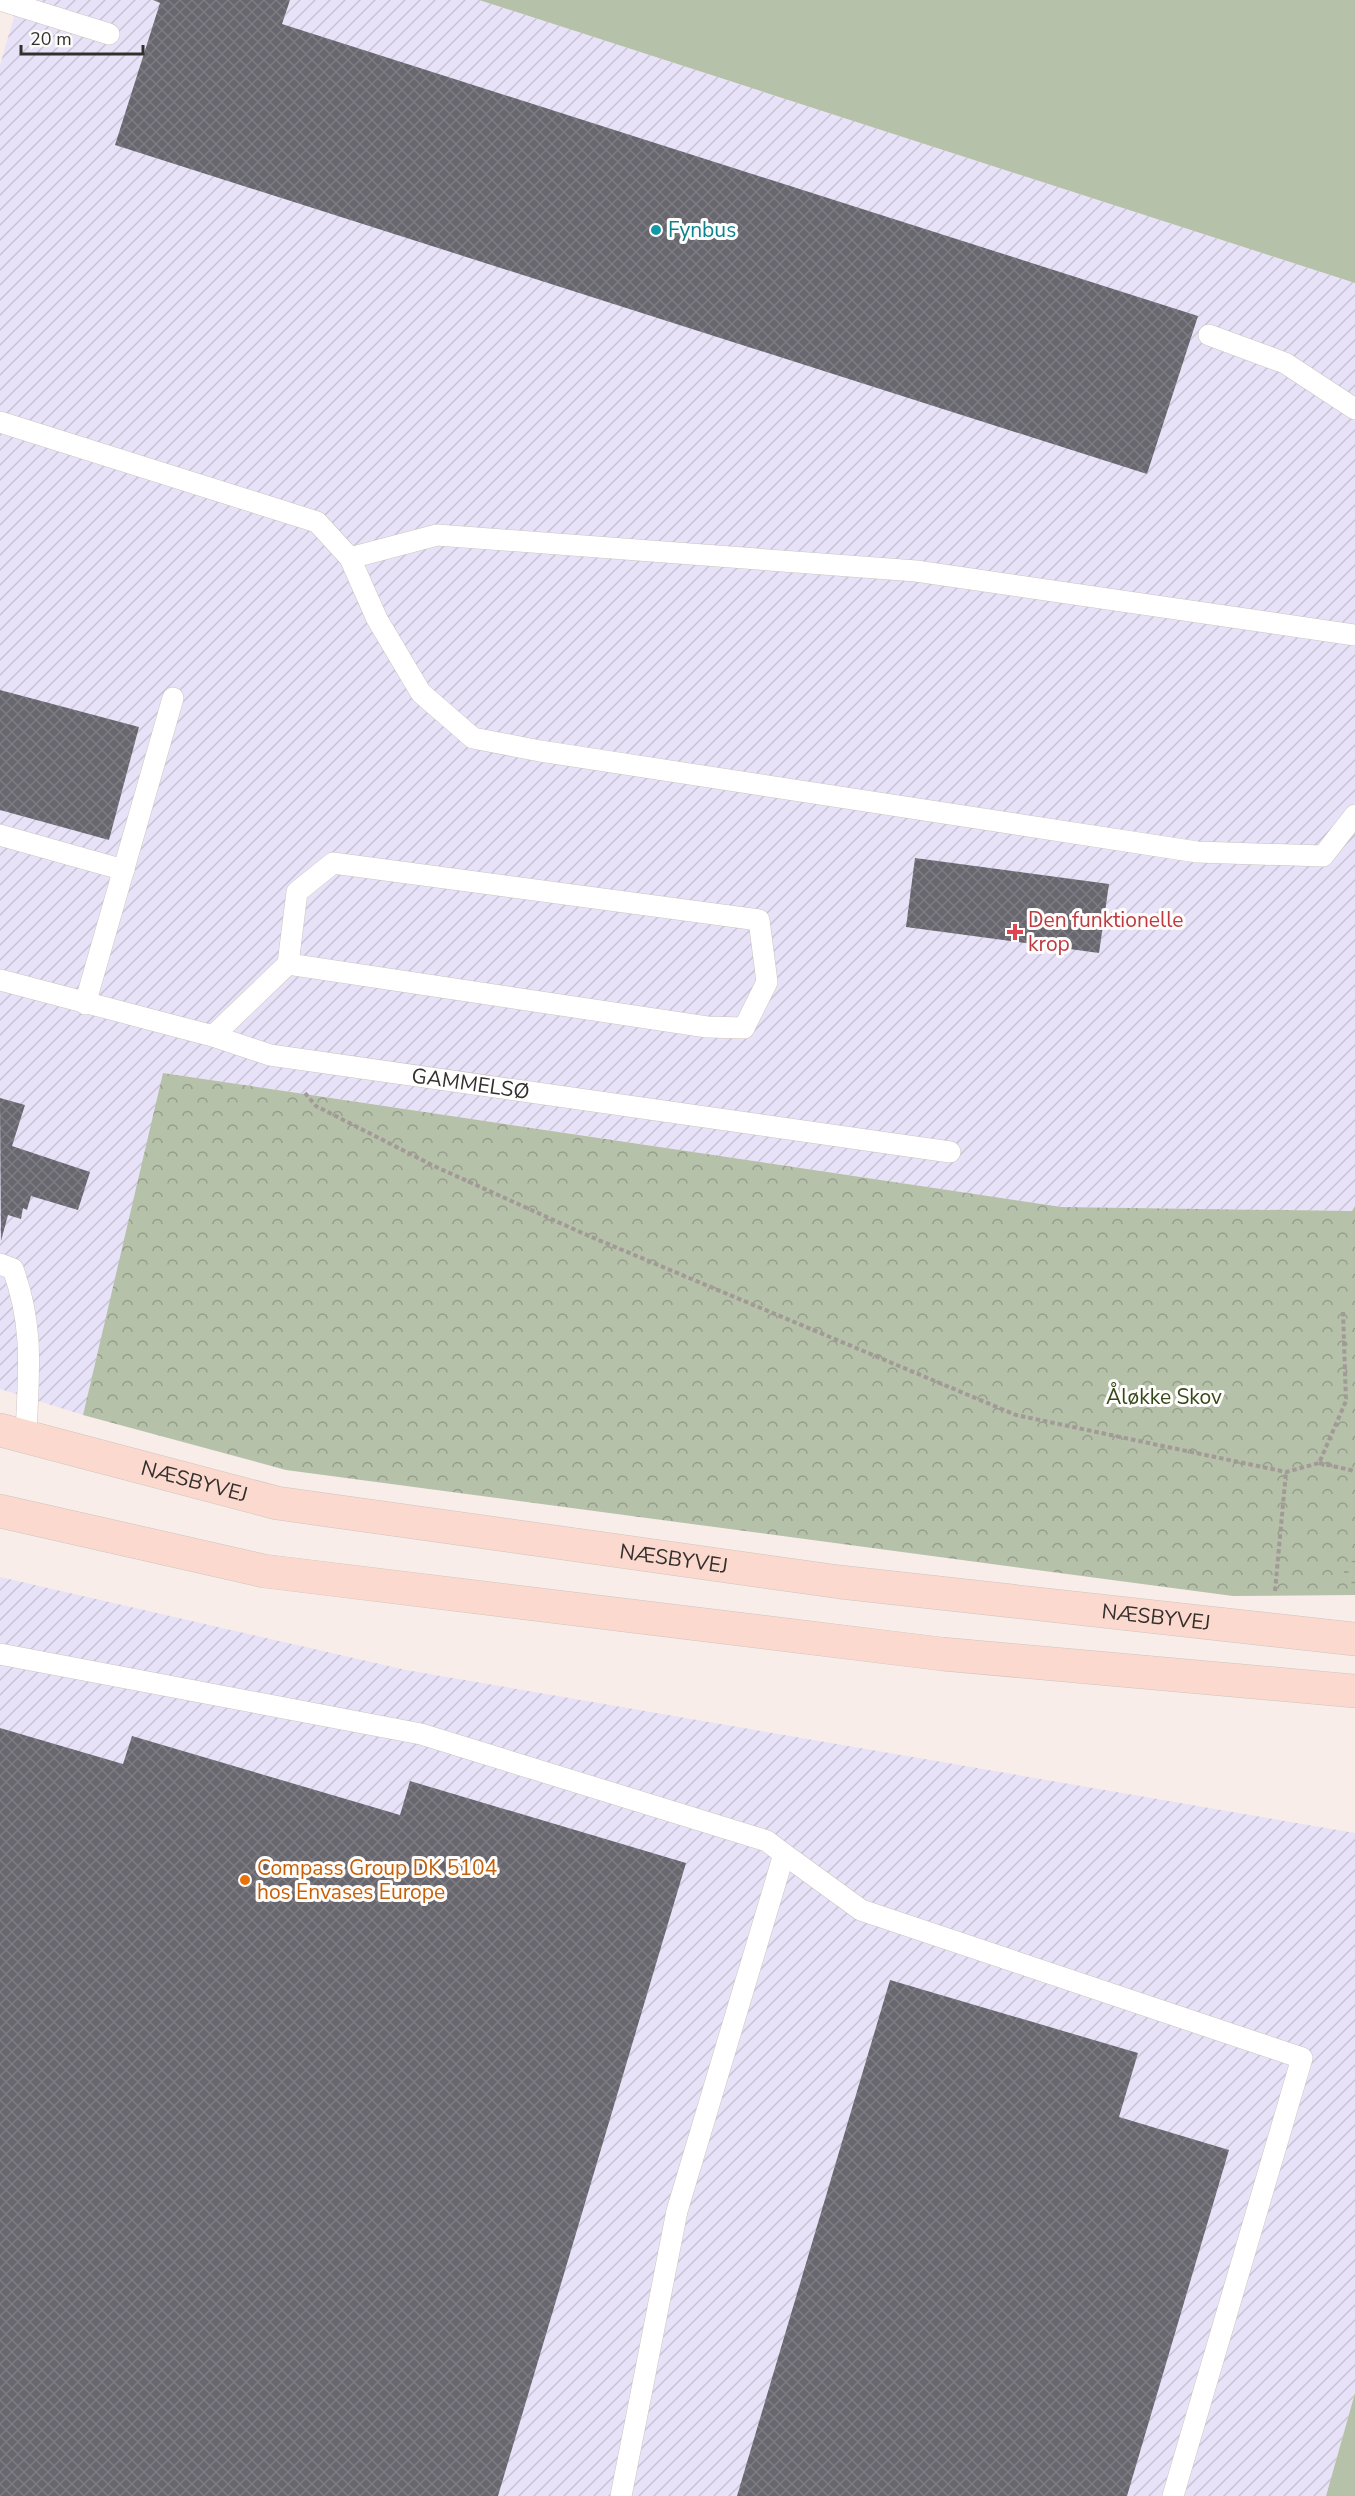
<svg xmlns="http://www.w3.org/2000/svg" width="1355" height="2496" viewBox="0 0 1355 2496" font-family="'Nunito Sans',sans-serif">
  <defs>
    <pattern id="industrial-furrows" width="10" height="10" patternUnits="userSpaceOnUse" patternTransform="scale(1.5)"><rect width="10" height="10" fill="#e8e2f8"/><path d="M-1 1l2-2M0 10L10 0M9 11l2-2" fill="none" stroke="#c7c2d5"/></pattern>
    <pattern id="forest-crowns" width="20" height="18" patternUnits="userSpaceOnUse" patternTransform="scale(1.5)"><rect width="20" height="18" fill="#b6c1aa"/><path d="M2 6a3 3 0 1 1 6 0M12 15a3 3 0 1 1 6 0" fill="none" stroke="#959d8b"/></pattern>
    <pattern id="wetland-marsh" width="20" height="14" patternUnits="userSpaceOnUse" patternTransform="scale(1.5)"><rect width="20" height="14" fill="#b6c1aa"/><path d="M1 5h8M5 5V1M11 12h8M15 12V8" fill="none" stroke="#959d8b"/></pattern>
    <pattern id="building-cross-hatch" width="8" height="8" patternUnits="userSpaceOnUse" patternTransform="scale(1.5)"><rect width="8" height="8" fill="#68666e"/><path d="M0 0l8 8M0 8l8-8" fill="none" stroke="#7e7d82"/></pattern>
  </defs>
  <rect width="100%" height="100%" fill="#f8ede8"/>
  <g fill="url(#industrial-furrows)">
    <path d="M19,0h460l876,283v923l-2,5 -291,-4 -898,-134 -81,342 -83,-26v-1324z"/>
    <path d="M0,1577l406,93 949,163v560l-29,103h-1326z"/>
  </g>
  <g fill="#b6c1aa">
    <path d="M479,0h876v283z"/>
    <path d="M1355,2393v103h-29z"/>
  </g>
  <path fill="url(#forest-crowns)" d="M163,1073l899,134 290,4 3,-5v389l-122,1 -947,-126 -203,-55z"/>
  <path fill="url(#wetland-marsh)" d="M1355,1560v28l-11,-7v-16z"/>
  <g fill="url(#building-cross-hatch)">
    <path d="M153,0h137l-8,24 916,292 -51,158 -1032,-329 45,-142z"/>
    <path d="M0,690l139,37 -30,113 -109,-30z"/>
    <path d="M915,858l194,26 -10,69 -193,-26z"/>
    <path d="M0,1098l25,7 -13,41 78,26 -12,38 -47,-14 -4,14 -4,-2 -2,11 -13,-4 -7,26z"/>
    <path d="M0,1728l123,36 9,-28 268,79 10,-34 276,82 -188,633h-498z"/>
    <path d="M890,1980l248,73 -19,64 110,33 -102,346h-390z"/>
  </g>
  <g fill="none" stroke-linecap="round" stroke-linejoin="round">
    <g stroke="#cec4bf" stroke-width="22">
      <g id="lane">
        <path d="M0,0l109,34"/>
        <path d="M1209,335l76,28 70,46"/>
        <path d="M0,422l317,100 33,36 27,61 44,74 52,45 67,13 657,101 126,4 32,-41"/>
        <path d="M350,558l87,-23 479,36 439,64"/>
        <path d="M0,835l124,35"/>
        <path id="s1" d="M0,980l213,56 57,19 680,97"/>
        <path d="M85,1004l88,-306"/>
        <path d="M213,1036l75,-72 9,-72 36,-29 426,57 8,62 -23,46 -37,-1 -419,-63"/>
        <path d="M0,1264l13,5c22,61 15,106 13,168"/>
        <path d="M0,1654l421,80 346,107 17,13"/>
        <path d="M621,2496l56,-285 107,-357 77,56 441,148 -129,438"/>
      </g>
    </g>
    <g stroke="#cec4bf" stroke-width="34">
      <g id="secondary">
        <path id="s2" d="M0,1430l277,73 563,79 515,57"/>
        <path d="M0,1511l264,60 678,83 413,37"/>
      </g>
    </g>
    <g stroke="#a29a96" stroke-width="4" stroke-dasharray="4.5 3" stroke-linecap="butt">
      <path d="M305,1093l11,13 118,60 155,70 427,179 270,57 33,-9 27,-62 -3,-89"/>
      <path d="M1319,1463l36,8"/>
      <path d="M1275,1591l11,-119"/>
    </g>
    <use href="#lane" stroke="#fff" stroke-width="21"/>
    <use href="#secondary" stroke="#fbd9cf" stroke-width="33"/>
  </g>
  <circle fill="#0f9aa8" stroke="#fffdfb" stroke-width="2" cx="656" cy="230" r="6"/>
  <path fill="#e0444e" stroke="#fffdfb" stroke-width="2" d="M1012 923h6v6h6v6h-6v6h-6v-6h-6v-6h6z"/>
  <circle fill="#e8710a" stroke="#fffdfb" stroke-width="2" cx="245" cy="1880" r="6"/>
  <g text-anchor="middle" stroke-width="6" stroke-linejoin="round" paint-order="stroke">
    <g font-size="21" fill="#0d838f" stroke="#fffdfb" text-anchor="start">
      <text x="668" y="237">Fynbus</text>
    </g>
    <g font-size="21" fill="#be3a42" stroke="#fffdfb" text-anchor="start">
      <text x="1028" y="927">Den funktionelle<tspan x="1028" dy="24">krop</tspan></text>
    </g>
    <g font-size="21" fill="#332f2d" stroke="#fffdfb">
      <text dy="7" stroke="none"><textPath href="#s1" startOffset="483">GAMMELSØ</textPath></text>
      <text dy="7" stroke="none"><textPath href="#s2" startOffset="201">NÆSBYVEJ</textPath></text>
      <text dy="7" stroke="none"><textPath href="#s2" startOffset="687">NÆSBYVEJ</textPath></text>
      <text dy="7" stroke="none"><textPath href="#s2" startOffset="1173">NÆSBYVEJ</textPath></text>
    </g>
    <g font-size="21" fill="#354819" stroke="#fffdfb">
      <text x="1164" y="1404">Åløkke Skov</text>
    </g>
    <g font-size="21" fill="#c56008" stroke="#fffdfb" text-anchor="start">
      <text x="257" y="1875">Compass Group DK 5104<tspan x="257" dy="24">hos Envases Europe</tspan></text>
    </g>
  </g>
  <path d="M21 45v9h122v-9" fill="none" stroke="#332f2d" stroke-width="3"/>
  <text x="30" y="45" font-size="18" fill="#332f2d" stroke="#fffdfb" stroke-width="4.5" paint-order="stroke">20 m</text>
</svg>
